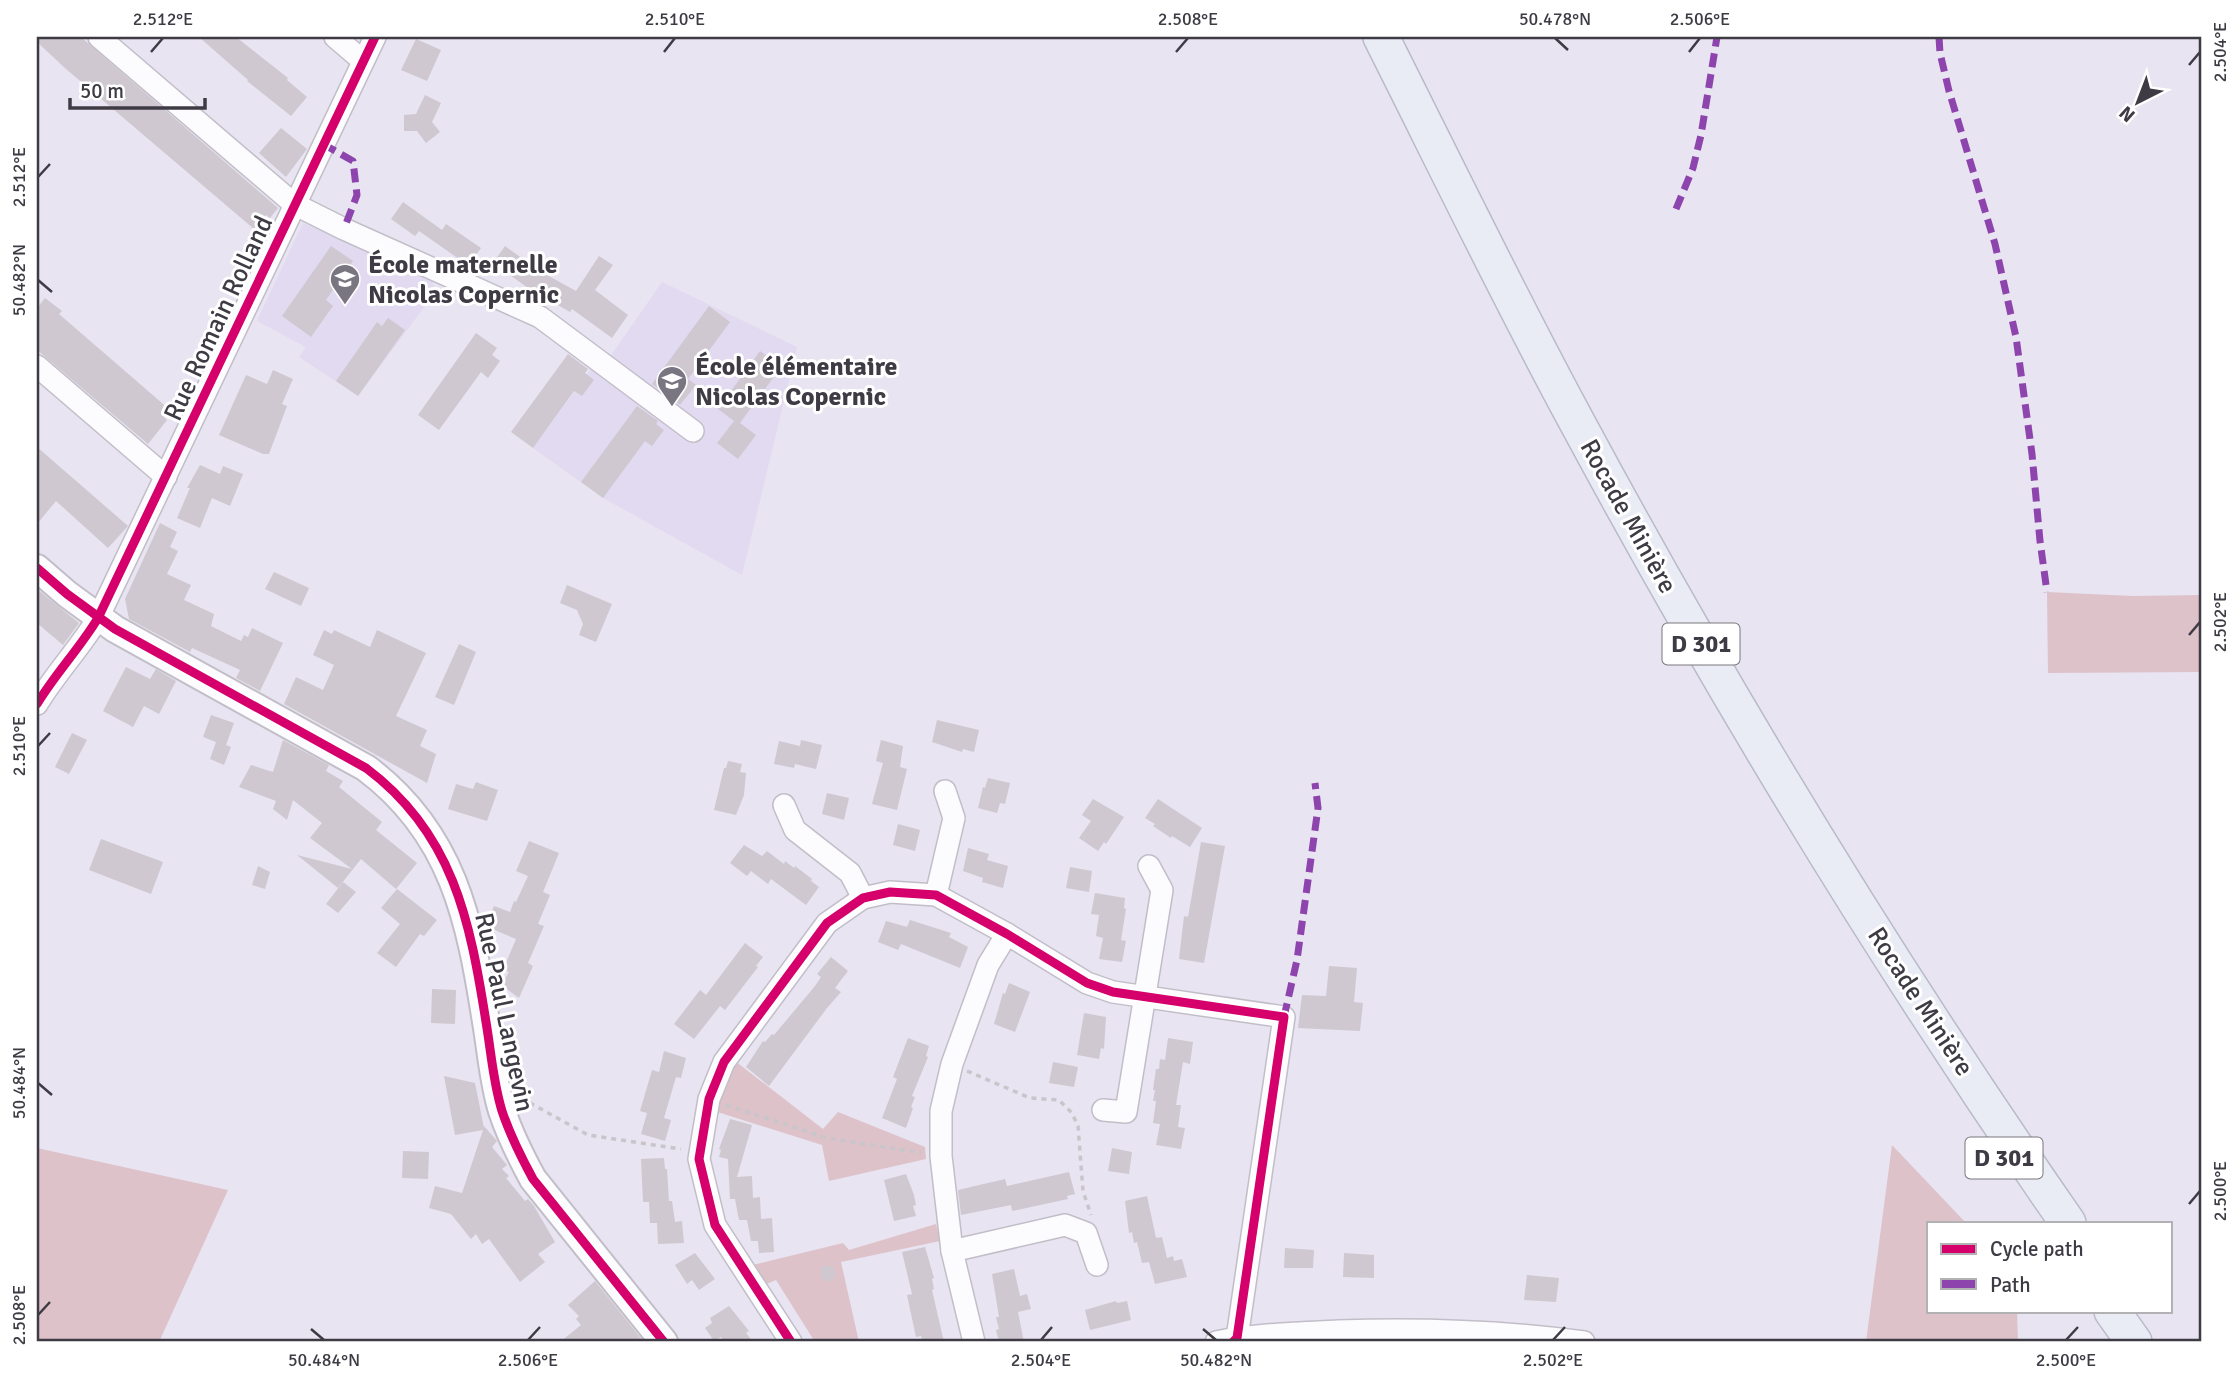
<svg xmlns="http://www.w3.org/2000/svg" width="2239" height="1379" viewBox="0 0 2239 1379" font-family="Signika,sans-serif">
  <rect width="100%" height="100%" fill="#e8e4f1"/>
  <g fill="#e2daf0">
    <path d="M303,223l127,54 6,14 -78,105 -59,-39 7,-10 -49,-26z"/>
    <path d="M662,282l135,65 -55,228 -139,-77 -70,-50 63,-86 7,5z"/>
  </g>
  <g fill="#ddc2ca">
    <path d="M2047,592l86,4 69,-1v77l-154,1z"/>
    <path d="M735,1061l88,68 15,-17 87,35 1,12 -97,22 -7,-36 -111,-35z"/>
    <path d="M1892,1145l74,78h-37v88h88l1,31h-152z"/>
    <path d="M37,1148l191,42 -69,152h-122z"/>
    <path d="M936,1224l4,17 -99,21 18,80h-44l-39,-62 -14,6 -13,-20 94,-23 6,7z"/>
  </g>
  <g fill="#cfc8d1">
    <path d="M37,37h44l197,171 -8,10 -4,-3 -12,14 -188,-160 -29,-27z"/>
    <path d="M199,37h37l52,41 -1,2 20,17 -16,19 -44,-35 1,-1z"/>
    <path d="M416,39l25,11 -14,31 -26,-11z"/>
    <path d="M425,95l16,8 -9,19 8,10 -14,11 -9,-12h-13v-16l12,-1z"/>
    <path d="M281,128l26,21 -21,28 -27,-24z"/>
    <path d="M403,202l39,28 4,-6 35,24 -15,21 -5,-2 -2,-8 -40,-28 -4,5 -24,-17z"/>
    <path d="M331,246l22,15 -27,39 7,6 -22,31 -29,-21z"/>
    <path d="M505,246l33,24 38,21 23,-35 14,9 -18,25 33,25 -16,23 -40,-29 -2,3 -42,-24 -35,-25z"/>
    <path d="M45,298l17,13 -3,3 111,96 -6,7 3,3 -19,24 -111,-94v-42z"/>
    <path d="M709,306l21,16 -42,57 8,6 -16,20 -28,-21z"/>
    <path d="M388,318l17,12 -47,66 -22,-15 41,-59 5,4z"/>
    <path d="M476,333l21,15 -5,7 8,6 -12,17 -7,-6 -42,58 -21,-15z"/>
    <path d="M760,351l21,16 -41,56 16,12 -18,24 -21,-16 17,-22 -16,-12z"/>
    <path d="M568,354l20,15 -3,4 9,7 -12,16 -8,-5 -41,57 -22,-16z"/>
    <path d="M273,370l20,9 -11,25 5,2 -18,48h-6l-44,-19 27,-60 21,9z"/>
    <path d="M637,406l21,15 -2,3 8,6 -12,16 -7,-5 -42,57 -22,-16z"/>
    <path d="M37,447l91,79 -20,22 -52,-47 -19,23z"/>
    <path d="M200,465l20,9 3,-8 20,8 -13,32 -18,-8 -12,30 -23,-10 13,-30h-3z"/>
    <path d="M160,523l17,9 -7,15 8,4 -11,23 24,11 -7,15 30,14 -3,12 30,15 3,-6 4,2 4,-9 31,15 -23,48 -24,-13 4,-8 -48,-22 -2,4 -61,-33 -4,-20z"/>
    <path d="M274,572l35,16 -8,18 -36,-17z"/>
    <path d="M567,585l45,19 -16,38 -17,-7 4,-11 -6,-14 -17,-7z"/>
    <path d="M37,589l42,34 -16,22 -26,-22z"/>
    <path d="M324,630l8,4 2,-4 36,17 7,-17 49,23 -30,63 31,14 -7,16 16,8 -9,29 -143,-79 12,-27 27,13 11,-25 -21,-10z"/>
    <path d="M459,644l17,8 -22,53 -19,-8z"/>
    <path d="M126,667l24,12 6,-10 20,12 -17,33 -15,-8 -11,21 -30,-16z"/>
    <path d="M211,715l23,8 -8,22 5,2 -7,18 -14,-6 6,-17 -13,-5z"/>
    <path d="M937,720l42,10 -5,22 -11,-3 -1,3 -30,-10z"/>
    <path d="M72,733l15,7 -18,34 -14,-7z"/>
    <path d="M283,740l46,25 -3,6 17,10 -4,6 43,35 -6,8 41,33 -21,26 -35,-30 -23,29 -41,-33 55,14 -42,-31 12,-15 -29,-23 -6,20 -14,-11 3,-8 -37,-14 12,-22 22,7z"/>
    <path d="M801,740l21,5 -6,24 -21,-5 -1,4 -20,-4 5,-23 21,5z"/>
    <path d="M881,740l22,6 -3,21 7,2 -10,41 -25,-6 11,-41 -7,-2z"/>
    <path d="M728,761l14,3 -2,8 6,1 -2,22 -8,20 -22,-5 10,-42h2z"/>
    <path d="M988,778l22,5 -5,21 -5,-1 -3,10 -19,-5 5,-21 2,1z"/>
    <path d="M476,782l22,8 -11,31 -39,-12 8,-25 17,5z"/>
    <path d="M827,793l22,5 -5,22 -22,-6z"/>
    <path d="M1093,799l31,18 -18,27 -2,-2 -6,9 -19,-13 12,-17 -9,-6z"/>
    <path d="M1158,799l44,29 -12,19 -18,-11 -1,2 -18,-12 2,-2 -10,-6z"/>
    <path d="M898,824l22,6 -5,21 -22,-6z"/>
    <path d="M101,839l62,23 -12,32 -62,-24z"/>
    <path d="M529,841l30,12 -16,39 7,3 -12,29 6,2 -16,37 5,3 -14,32 -18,-13 8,-13 -6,-2 13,-31 -31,-13 9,-20 16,6 4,-11 2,1 12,-26 -12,-5z"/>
    <path d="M1201,842l24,4 -21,117 -25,-4 5,-43 4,1z"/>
    <path d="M744,845l18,11 5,-5 17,13 1,-3 9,7 1,-2 17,13 -1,2 8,6 -13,18 -35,-26 -3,5 -17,-13 -4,5 -17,-13z"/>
    <path d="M968,848l21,6 -2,6 21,6 -5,22 -21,-6 1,-4 -20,-7z"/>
    <path d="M258,866l12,6 -5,17 -13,-4z"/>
    <path d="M1070,867l22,4 -3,21 -23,-4z"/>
    <path d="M343,882l13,10 -18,21 -12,-9z"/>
    <path d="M397,889l40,31 -13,16 -4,-2 -24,33 -19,-14 23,-29 -19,-16z"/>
    <path d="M1095,893l30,5 -1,10 2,1 -5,31 5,1 -4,21 -23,-3 4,-21 -7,-2 3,-21 -8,-1z"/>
    <path d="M910,920l41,13 -2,4 19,10 -8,21 -59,-24 -3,6 -20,-8 8,-21 21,6z"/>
    <path d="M745,943l18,14 -7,9 2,1 -33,43 -5,-4 -26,33 -20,-15 26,-34 6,5z"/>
    <path d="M831,957l17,14 -13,17 6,4 -14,16 -58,78 -23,-19 17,-26 2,1 7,-8 2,1 41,-49 6,-9 -4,-3z"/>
    <path d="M1329,966l28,2 -3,34 9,1 -3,28 -62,-3 4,-33 24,1z"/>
    <path d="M1009,983l21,9 -15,40 -21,-8 9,-31 2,1z"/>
    <path d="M432,989l24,1 -1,34 -24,-1z"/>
    <path d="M1084,1013l22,4 -2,32 -3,-1 -2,11 -22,-4z"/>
    <path d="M908,1038l21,8 -3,10 2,1 -16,39 3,1 -4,10 2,1 -7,20 -24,-10 15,-39 -4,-2z"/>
    <path d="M1168,1038l25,4 -3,22 -7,-2 -7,43h5l-3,22 7,1 -4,21 -25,-4 4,-21 -7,-1 3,-22h-3l2,-11h-2l3,-21h3l1,-10 5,1z"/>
    <path d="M664,1051l22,7 -5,20 -5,-1 -12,41 7,2 -6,21 -24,-7 6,-21 -7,-2 12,-41 7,2z"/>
    <path d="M1053,1062l25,5 -4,20 -25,-4z"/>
    <path d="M444,1076l31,7 9,45v-2l13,15 -5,6 15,18 -5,4 7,7 -3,2 19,23 3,-2 6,7 21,36 -17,12 7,8 -25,20 -31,-43 -7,5 -6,-10 -5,5 -20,-25 -22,-6 6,-22 27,7 21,-63 -28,5z"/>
    <path d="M730,1119l22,6 -15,52 15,-1 1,22 7,-1 1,22 11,-1 2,34 -15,1 -1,-12h-7l-4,-21h-8l-4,-21h-5l-2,-40 -9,-2 2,-7 -2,-1z"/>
    <path d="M1112,1148l20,4 -3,22 -21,-3z"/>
    <path d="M403,1151l26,1 -1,27 -26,-1z"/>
    <path d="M664,1158l1,11h2l2,32h3l3,21 7,-1 2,22 -26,1 -1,-21h-7l-1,-21h-6l-2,-43z"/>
    <path d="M1069,1172l6,22 -8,2 1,3 -56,12 -1,-6 -50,10 -3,-25 47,-11 2,7z"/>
    <path d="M906,1174l8,21 2,10 -3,1 3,10 -22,5 -10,-41z"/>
    <path d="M1147,1196l9,42 6,-1 5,21 6,-2 1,5 8,-2 5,18 -32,7 -6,-22 -7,1 -5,-21 -3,1 -2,-11 -3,1 -4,-32z"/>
    <path d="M925,1247l9,31 -2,1 2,10 -2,1 12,52h-21l-2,-6 -5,1 -9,-42 5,-1 -10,-42z"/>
    <path d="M1285,1248l29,2 -1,18h-29z"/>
    <path d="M695,1253l20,26 -16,11 -7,-10 -5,4 -12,-19z"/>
    <path d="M1344,1253l30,2v23l-31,-1z"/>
    <path d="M821,1266h10l4,4v6l-4,5h-6l-4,-4z"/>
    <path d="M1014,1269l6,27 7,-2 4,15 -13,3 6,30h-25l-3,-12 3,-1 -3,-12h3l-7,-43z"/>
    <path d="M1527,1275l32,3 -3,24 -32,-2z"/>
    <path d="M595,1281l49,61h-84l21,-17 -5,-6 3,-3 -11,-11z"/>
    <path d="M1116,1301l1,2 10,-2 4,19 -41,10 -5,-20z"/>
    <path d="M729,1306l20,25 -3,2 7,9h-28l-4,-5 -7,4 -9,-13 7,-5 -2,-5z"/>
  </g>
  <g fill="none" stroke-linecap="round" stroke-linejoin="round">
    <g stroke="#c2bec8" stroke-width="24">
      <g id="minor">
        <path d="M99,37l195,167 50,25 196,88 153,114"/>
        <path d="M335,37l28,24"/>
        <path d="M37,366l129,111"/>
        <path d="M37,704c18,-30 43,-56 61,-86l277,-581"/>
        <path d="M784,805l11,25 55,43 13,25"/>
        <path d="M936,895l18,-77 -9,-27"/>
        <path d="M1103,1110l23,2 36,-222 -13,-24"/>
        <path d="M952,1251l113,-26 21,8 11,32"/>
        <path d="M791,1342l-76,-117 -16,-66 10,-60 15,-37 103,-139 36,-25 27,-6 46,3 71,39 80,49 26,9 171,25 -47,321 -4,4"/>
        <path d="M974,1342l-22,-91 -11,-95v-45l11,-47 36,-99 19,-31"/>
        <path d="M1216,1342c41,-8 81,-9 122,-11 82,-3 165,0 246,11"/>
      </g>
    </g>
    <g stroke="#c2bec8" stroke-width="30">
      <path id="tertiary" d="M37,568l30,26 48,35 251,139c87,65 104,152 120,254 5,29 7,60 16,89 8,24 19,46 31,68l131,163"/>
    </g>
    <g stroke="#b9bac9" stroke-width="38">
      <g id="trunk">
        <path d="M1381,37c65,129 128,260 197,387 148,275 312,543 490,799"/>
        <path d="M2112,1311l22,31"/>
      </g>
    </g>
    <g stroke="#c8c6cb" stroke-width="3.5" stroke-dasharray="5 5" stroke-linecap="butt">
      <path d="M967,1071l63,27 29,2 13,13 6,13 5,65 8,24"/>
      <path d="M521,1098l67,37 93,14"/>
      <path d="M726,1105l101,33 95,15"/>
    </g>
    <use href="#minor" stroke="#fcfbfd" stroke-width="21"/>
    <use href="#tertiary" stroke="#fcfbfd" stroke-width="26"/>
    <use href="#trunk" stroke="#eaecf5" stroke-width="35"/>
    <g stroke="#8e44ad" stroke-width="7" stroke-dasharray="14 7" stroke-linecap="butt">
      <path d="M1939,37l1,16 9,38 46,153 21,93 16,117 8,87 7,51"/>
      <path d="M323,144l30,17 4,34 -13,34"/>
      <path d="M1676,209l17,-41 8,-33 16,-98"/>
      <path d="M1284,1017l13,-57 21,-152 -3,-25"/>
    </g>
    <g stroke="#fff" stroke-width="13">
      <g id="cycleway">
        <path d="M37,568l30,26 48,35 251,139c87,65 104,152 120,254 5,29 7,60 16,89 8,24 19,46 31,68l131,163"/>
        <path d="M37,704c18,-30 43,-56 61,-86l277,-581"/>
        <path d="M791,1342l-76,-117 -16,-66 10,-60 15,-37 103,-139 36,-25 27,-6 46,3 71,39 80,49 26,9 171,25 -47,321 -4,4"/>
      </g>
    </g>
    <use href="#cycleway" stroke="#d6006c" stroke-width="9"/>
  </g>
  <path fill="none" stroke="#3e3b44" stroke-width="2.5" d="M1555,38l13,12M151,52l12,-14M664,52l11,-14M1176,52l12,-14M1689,52l11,-14M2189,65l11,-13M38,177l12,-13M38,280l14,12M2189,635l11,-13M38,746l12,-13M38,1083l14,12M2189,1204l11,-13M38,1315l12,-13M311,1329l13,11M1203,1329l13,11M528,1340l12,-13M1041,1340l11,-13M1553,1340l12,-13M2066,1340l12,-13"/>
  <defs>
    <g id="school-pin" transform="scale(1.575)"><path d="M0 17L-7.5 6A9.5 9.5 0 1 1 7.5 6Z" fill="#7a7681" stroke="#fff"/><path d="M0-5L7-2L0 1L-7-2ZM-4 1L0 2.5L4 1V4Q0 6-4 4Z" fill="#fff"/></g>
  </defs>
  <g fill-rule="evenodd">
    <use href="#school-pin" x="345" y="279"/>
    <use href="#school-pin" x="672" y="381"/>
  </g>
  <g text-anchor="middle" stroke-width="6" stroke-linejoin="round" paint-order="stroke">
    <g fill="#fff" stroke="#78767c" stroke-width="2">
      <rect x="1662.5" y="623.5" width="77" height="41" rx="5"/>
      <rect x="1965.5" y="1137.5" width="77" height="41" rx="5"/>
    </g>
    <g font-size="24" font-weight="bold" fill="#3e3b44">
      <text x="1701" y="652">D 301</text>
      <text x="2004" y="1166">D 301</text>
    </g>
    <g font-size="26" font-weight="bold" fill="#3e3b44" stroke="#fff" text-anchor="start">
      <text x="368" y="273">École maternelle<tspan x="368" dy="30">Nicolas Copernic</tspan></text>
      <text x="695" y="375">École élémentaire<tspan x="695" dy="30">Nicolas Copernic</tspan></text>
    </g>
    <g font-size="26" fill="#3e3b44" stroke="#fff">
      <text transform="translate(218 318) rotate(-65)" y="9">Rue Romain Rolland</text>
      <text transform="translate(1629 516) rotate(61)" y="9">Rocade Minière</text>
      <text transform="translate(1921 1001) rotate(57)" y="9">Rocade Minière</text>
      <text transform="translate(505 1012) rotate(78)" y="9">Rue Paul Langevin</text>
    </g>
  </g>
  <rect width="2239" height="1379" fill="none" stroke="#ffffff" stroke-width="77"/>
  <rect x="1927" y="1222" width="245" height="91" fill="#ffffff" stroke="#b2b1b4" stroke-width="2"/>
  <rect x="1941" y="1244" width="35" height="10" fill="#d6006c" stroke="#b2b1b4" stroke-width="2"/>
  <text x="1990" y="1256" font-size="21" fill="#3e3b44">Cycle path</text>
  <rect x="1941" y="1279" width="35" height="10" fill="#8e44ad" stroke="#b2b1b4" stroke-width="2"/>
  <text x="1990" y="1292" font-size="21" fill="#3e3b44">Path</text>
  <g transform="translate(2138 102) rotate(222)" stroke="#ffffff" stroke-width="5" paint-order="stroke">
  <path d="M0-5L12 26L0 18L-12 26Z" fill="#3e3b44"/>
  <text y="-10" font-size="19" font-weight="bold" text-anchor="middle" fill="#3e3b44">N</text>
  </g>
  <path d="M70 98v10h135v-10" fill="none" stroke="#3e3b44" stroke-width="3.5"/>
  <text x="80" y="98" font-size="21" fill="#3e3b44" stroke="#ffffff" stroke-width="5" paint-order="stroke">50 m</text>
  <rect x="38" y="38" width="2162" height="1302" fill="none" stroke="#3e3b44" stroke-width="2.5"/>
  <g font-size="18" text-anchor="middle" fill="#3e3b44">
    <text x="163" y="25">2.512°E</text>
    <text x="675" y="25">2.510°E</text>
    <text x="1188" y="25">2.508°E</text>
    <text x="1555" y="25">50.478°N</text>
    <text x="1700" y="25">2.506°E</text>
    <text transform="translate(2220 52) rotate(-90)" y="6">2.504°E</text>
    <text transform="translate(19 177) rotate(-90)" y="6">2.512°E</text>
    <text transform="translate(19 280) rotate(-90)" y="6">50.482°N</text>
    <text transform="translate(2220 622) rotate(-90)" y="6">2.502°E</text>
    <text transform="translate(19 746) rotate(-90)" y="6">2.510°E</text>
    <text transform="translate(19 1083) rotate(-90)" y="6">50.484°N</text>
    <text transform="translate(2220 1191) rotate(-90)" y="6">2.500°E</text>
    <text transform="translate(19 1315) rotate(-90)" y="6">2.508°E</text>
    <text x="324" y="1366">50.484°N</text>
    <text x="528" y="1366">2.506°E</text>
    <text x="1041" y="1366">2.504°E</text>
    <text x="1216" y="1366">50.482°N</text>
    <text x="1553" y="1366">2.502°E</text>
    <text x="2066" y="1366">2.500°E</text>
  </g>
</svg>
